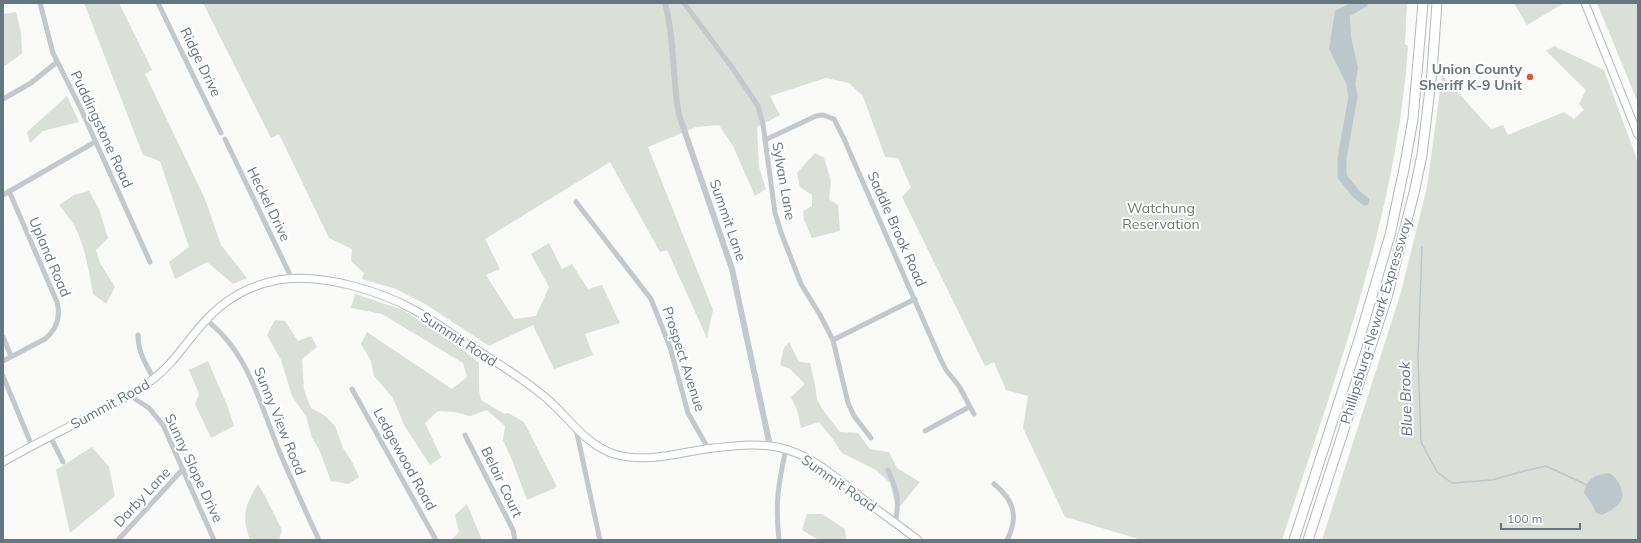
<svg xmlns="http://www.w3.org/2000/svg" width="1641" height="543" viewBox="0 0 1641 543" font-family="Mulish,sans-serif">
  <rect width="100%" height="100%" fill="#fafaf8"/>
  <g fill="#dadfd7">
    <path d="M84,3h35l33,67 -7,4 60,125 16,46 26,33 -14,6 -26,-22 -32,17 -6,-17 20,-15 -29,-86 -17,-6z"/>
    <path d="M203,3h1204l-2,41 3,2c-11,170 -74,333 -126,494h-140l-77,-23 -42,-89 5,-32 -22,-6 -12,-28 -9,4 -83,-169 9,-10 -13,-29 -13,-1 -22,-61 -14,-13 -23,-5 -56,18 10,19 -23,12 2,40 7,22 -11,7 -22,-50 -14,-21 -23,2 -48,20 65,163 -6,28 -40,-88 -7,2 -50,-90 -125,77 15,30 -14,6 28,44 22,-3 13,-29 -18,-33 18,-11 13,26 10,-5 16,25 14,-4 18,38 -35,11 8,21 -39,14 -21,-44 -44,21 -62,-41 -31,-16 -34,-10 2,-6 -13,-12 1,-12 -23,-11 -50,-104 -8,4z"/>
    <path d="M1514,3h50l-37,22z"/>
    <path d="M1597,3h41v100z"/>
    <path d="M16,12l5,21 1,20 -17,13 -2,-3v-49z"/>
    <path d="M1554,46l50,24 34,92v378h-316l79,-248 26,-105 15,-112 49,54 12,-4 5,10 56,-23 10,7 10,-9 -5,-6 7,-14 -40,-39z"/>
    <path d="M67,96l12,26 -36,9 -13,12 -3,-11z"/>
    <path d="M815,153l9,5 7,23 -2,18 9,6 2,26 -28,7 -8,-18 -1,-9 9,-5v-11l-12,-8 -3,-14z"/>
    <path d="M89,191l10,18 9,29 -12,12 4,13 15,24 -9,17 -13,-10c-4,-23 -8,-48 -19,-69 -4,-7 -10,-13 -15,-20l15,-10z"/>
    <path d="M355,294l48,16 55,36 21,17v27l2,10 23,14 4,-1 16,9 33,65 -30,13 -15,-40 -9,-20 2,-14 -18,-16 -17,6 -15,-4 -17,-1 -13,12 16,34 -11,8 -26,-40 -11,-27 -19,-22 -3,-15 -10,-17 6,-12 85,57 15,-12 -4,-14 -81,-49 -31,-6z"/>
    <path d="M275,320l10,1 13,20 13,-5 6,11 -15,12 2,31 7,18 13,7 11,11 8,22 9,14 7,15 -10,7 -18,-3 -12,-32 -7,-11 -6,-22 -14,-20 -11,-36 -14,-25z"/>
    <path d="M789,342l10,20 11,1 5,22 2,14 5,10 18,23 18,1 12,16 19,3 8,16 23,14 -23,28 -7,-27 -14,-13 -34,-17 -10,-15 -13,-16 -18,6 -4,-18 -6,-13 14,-13 -15,-15 -10,-4 4,-17z"/>
    <path d="M208,361l19,44 7,21 -23,12 -16,-34 4,-10 -10,-24z"/>
    <path d="M92,447l17,20 6,29 -45,37 -14,-63z"/>
    <path d="M258,484l8,14 16,32 -3,10h-29c-9,-24 -5,-35 8,-56z"/>
    <path d="M467,504l15,36h-31l8,-8 -4,-17z"/>
    <path d="M807,514h15l23,15 1,11h-27l-17,-10z"/>
  </g>
  <g fill="#bbc7cb">
    <path d="M1351,3h17l-1,3 -17,10 1,21 7,31 -5,29 -24,-48 6,-38z"/>
    <path d="M1609,473c10,6 19,21 9,32 -4,4 -10,7 -16,10l-6,-2 -5,-11 -7,-9c4,-15 10,-18 25,-20z"/>
  </g>
  <g fill="none" stroke-linecap="round" stroke-linejoin="round">
    <path stroke="#bbc7cb" stroke-width="1.5" d="M1422,247l-4,110 3,85 16,30 15,11 40,-3 32,-9 22,-5 41,19"/>
    <path stroke="#bbc7cb" stroke-width="9" d="M1351,85l2,12 -11,61v18l14,18 9,7"/>
    <g stroke="#b3babf" stroke-width="9">
      <g id="secondary">
        <path d="M1585,3l53,132"/>
        <path d="M3,462c28,-16 56,-30 85,-45 21,-11 45,-22 64,-37 27,-20 42,-53 69,-74 16,-13 36,-22 57,-26 43,-7 101,10 138,31 16,9 30,19 45,29 28,18 58,35 84,57 23,19 39,47 69,57 34,10 65,-2 99,-6 22,-2 42,-5 64,-1 35,7 62,33 90,55 17,13 34,25 51,38"/>
      </g>
    </g>
    <g stroke="#b4b9bd" stroke-width="11">
      <g id="motorway">
        <path d="M1294,540l65,-200 31,-105 14,-66 9,-50 10,-116"/>
        <path d="M1308,540l79,-243 27,-104 8,-38 10,-83 5,-69"/>
      </g>
    </g>
    <g stroke="#c3c8cc" stroke-width="5">
      <path d="M40,3l13,50 27,54 70,155"/>
      <path d="M158,3l63,130"/>
      <path d="M684,3l47,63 27,40 5,18 12,89 7,22 19,49 19,31 13,25 15,63 6,13 17,22"/>
      <path d="M3,99l28,-16 26,-21"/>
      <path d="M225,139l67,140"/>
      <path d="M765,140l51,-24 7,-1 11,4 10,20 96,219 6,12 13,16 15,28"/>
      <path d="M3,195l92,-53"/>
      <path d="M576,202l75,97 19,48 18,66 20,35"/>
      <path d="M206,320c41,30 54,83 72,128 13,31 27,62 41,92"/>
      <path d="M138,335c0,17 8,30 16,44"/>
      <path d="M3,337l8,19"/>
      <path d="M833,340l82,-41"/>
      <path d="M3,361l42,-22c12,-10 16,-22 12,-37l-48,-111"/>
      <path d="M3,376l29,70"/>
      <path d="M352,389l84,151"/>
      <path d="M129,395l20,13 14,17 51,115"/>
      <path d="M576,429l24,111"/>
      <path d="M925,431l44,-24"/>
      <path d="M465,435l48,95 2,10"/>
      <path d="M50,436l13,26"/>
      <path d="M888,470c9,20 12,31 7,53"/>
      <path d="M994,484c20,16 25,33 13,56"/>
      <path d="M118,540l65,-71"/>
      <path d="M779,540c-4,-35 -1,-56 7,-91"/>
    </g>
    <path stroke="#c3c8cc" stroke-width="6" d="M665,3c10,37 7,75 14,112l53,154 38,177"/>
    <use href="#secondary" stroke="#fff" stroke-width="7"/>
    <use href="#motorway" stroke="#fff" stroke-width="9"/>
  </g>
  <circle fill="#e4572e" stroke="#fff" stroke-width="1.5" cx="1530" cy="77" r="4"/>
  <g text-anchor="middle" stroke-width="4" stroke-linejoin="round" paint-order="stroke">
    <g font-size="14" fill="#657683" stroke="#fff">
      <text transform="translate(201 62) rotate(64)" y="5">Ridge Drive</text>
      <text transform="translate(102 129) rotate(65)" y="5">Puddingstone Road</text>
      <text transform="translate(784 181) rotate(80)" y="5">Sylvan Lane</text>
      <text transform="translate(269 204) rotate(64)" y="5">Heckel Drive</text>
      <text transform="translate(728 220) rotate(71)" y="5">Summit Lane</text>
      <text transform="translate(897 229) rotate(66)" y="5">Saddle Brook Road</text>
      <text transform="translate(50 257) rotate(67)" y="5">Upland Road</text>
      <text transform="translate(1376 321) rotate(-73)" y="5">Phillipsburg-Newark Expressway</text>
      <text transform="translate(459 339) rotate(33)" y="5">Summit Road</text>
      <text transform="translate(684 359) rotate(72)" y="5">Prospect Avenue</text>
      <text transform="translate(110 404) rotate(-29)" y="5">Summit Road</text>
      <text transform="translate(280 421) rotate(68)" y="5">Sunny View Road</text>
      <text transform="translate(405 459) rotate(61)" y="5">Ledgewood Road</text>
      <text transform="translate(194 468) rotate(65)" y="5">Sunny Slope Drive</text>
      <text transform="translate(502 482) rotate(64)" y="5">Belair Court</text>
      <text transform="translate(839 483) rotate(35)" y="5">Summit Road</text>
      <text transform="translate(142 497) rotate(-47)" y="5">Darby Lane</text>
    </g>
    <g font-size="14" font-weight="bold" fill="#657683" stroke="#fff" text-anchor="end">
      <text x="1522" y="74">Union County<tspan x="1522" dy="16">Sheriff K-9 Unit</tspan></text>
    </g>
    <g font-size="14" fill="#687a64" stroke="#fff">
      <text x="1161" y="213">Watchung<tspan x="1161" dy="16">Reservation</tspan></text>
    </g>
    <g font-size="15" font-style="italic" fill="#60757c" stroke="#fff">
      <text transform="translate(1406 399) rotate(-92)" y="5">Blue Brook</text>
    </g>
  </g>
  <rect width="1641" height="543" fill="none" stroke="#657683" stroke-width="8"/>
  <path d="M1501 523v6h79v-6" fill="none" stroke="#657683" stroke-width="2"/>
  <text x="1507" y="523" font-size="12" fill="#657683" stroke="#ffffff" stroke-width="3" paint-order="stroke">100 m</text>
</svg>
